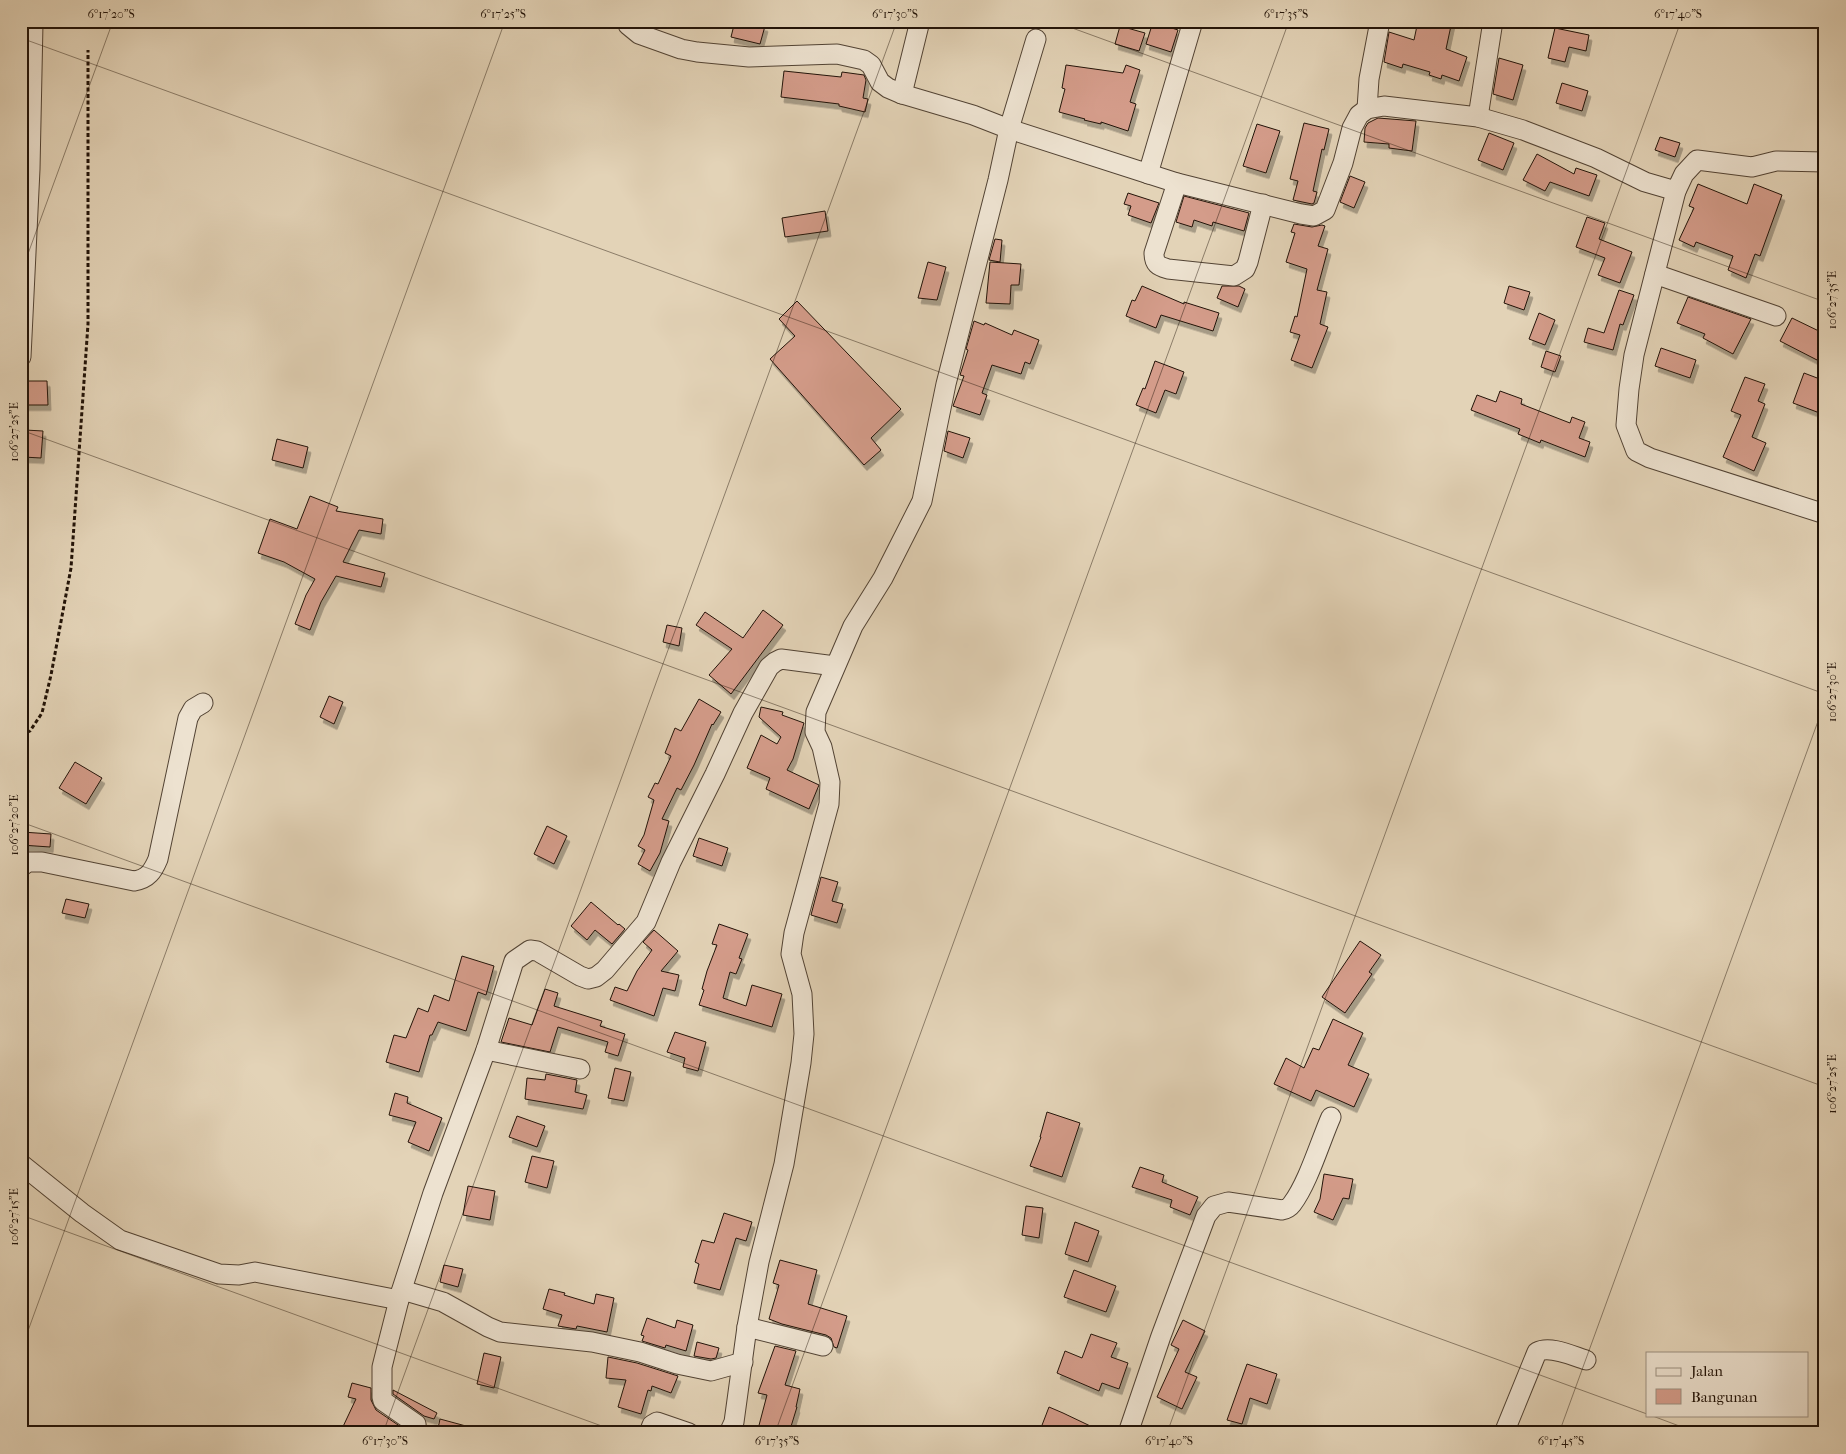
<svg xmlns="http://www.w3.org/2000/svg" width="1846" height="1454" viewBox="0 0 1846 1454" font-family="'IM FELL French Canon',serif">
  <defs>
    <filter id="shadow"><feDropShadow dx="3" dy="5.5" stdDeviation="0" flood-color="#0004"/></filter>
  </defs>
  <rect width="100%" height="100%" fill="#e3d3b7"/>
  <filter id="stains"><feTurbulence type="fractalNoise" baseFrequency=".004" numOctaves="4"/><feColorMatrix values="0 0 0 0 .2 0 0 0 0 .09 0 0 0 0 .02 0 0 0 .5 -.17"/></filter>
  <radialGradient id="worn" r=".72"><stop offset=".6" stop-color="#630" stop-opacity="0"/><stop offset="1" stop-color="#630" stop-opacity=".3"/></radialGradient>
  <g fill="#d49c8a" stroke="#221308" filter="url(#shadow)">
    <path d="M735,21h12l18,5 -5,18 -29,-7z"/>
    <path d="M1418,21h34l-6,28 21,8 -8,24 -17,-6 -1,4 -12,-4 1,-3 -27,-8 -1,4 -18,-6 5,-30 25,8z"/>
    <path d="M1153,22l25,8 -7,22 -25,-8z"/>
    <path d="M1120,26l25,7 -6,18 -24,-7z"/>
    <path d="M1555,28l34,7 -3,16 -17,-4 -4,15 -17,-4z"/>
    <path d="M1499,58l24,7 -10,35 -20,-6z"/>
    <path d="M1066,65l57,8 3,-8 14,5 -10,32 6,2 -8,27 -27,-9v2l-17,-4 1,-1 -26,-7 6,-23 -3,-1z"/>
    <path d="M784,71l57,6 1,-5 22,3 2,5 -3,18 5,1 -3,13 -26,-6v-2l-58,-7z"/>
    <path d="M1562,83l26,8 -6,20 -26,-8z"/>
    <path d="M1378,118l38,3 -4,30 -23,-3v-4l-25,-2 1,-14 3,-5z"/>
    <path d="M1304,123l25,6 -5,21 -2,-1 -9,42 4,1 -3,11 -2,1 -19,-4 5,-19 -8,-2z"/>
    <path d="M1257,124l23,7 -14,42 -23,-7z"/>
    <path d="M1489,133l25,10 -11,27 -25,-10z"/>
    <path d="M1660,137l20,6 -5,14 -20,-7z"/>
    <path d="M1537,154l37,20 2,-6 21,7 -8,21 -39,-14 -5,9 -22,-11z"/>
    <path d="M1350,176l15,6 -11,26 -14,-6z"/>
    <path d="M1698,184l49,20 7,-20 28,11 -22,61 -5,-2 -9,24 -18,-8 5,-14 -37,-14 -2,5 -15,-7 15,-32 -5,-2z"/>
    <path d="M1128,193l31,10 -8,20 -23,-8 3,-9 -7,-2z"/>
    <path d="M1184,196l65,17 -5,18 -31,-9 -1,4 -18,-6 -2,7 -16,-5z"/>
    <path d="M825,211l3,20 -43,6 -3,-19z"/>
    <path d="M1587,217l18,6 -6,16 33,13 -12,31 -22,-8 7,-17 -29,-11z"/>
    <path d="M1294,224l18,3 10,-2 3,1 -7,20 10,3 -11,41 10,2 -7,32 8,3 -16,41 -21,-8 9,-25 -10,-3 5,-16 2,1 10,-48 -21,-7 9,-29 -4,-1z"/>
    <path d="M995,239l7,1 -2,22 -11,-2z"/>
    <path d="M928,262l18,5 -9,33 -19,-2z"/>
    <path d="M990,262l31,2 -2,21h-8l-1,19 -24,-1z"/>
    <path d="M1142,286l42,18v-2l35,11 -6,18 -52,-16 -5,13 -30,-12 6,-16 3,1z"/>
    <path d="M1222,286h17l6,3 -7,18 -21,-9z"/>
    <path d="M1509,286l21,6 -6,18 -20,-7z"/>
    <path d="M1619,290l15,5 -11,30 -3,-1 -7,26 -29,-8 4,-14 16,5z"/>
    <path d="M1688,297l63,22 -18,35 -30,-16 2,-4 -28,-11z"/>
    <path d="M797,301l104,108 -30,29 10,12 -17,15 -94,-106 25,-23 -16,-17z"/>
    <path d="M1539,313l16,7 -10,25 -16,-6z"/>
    <path d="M1792,318l33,16v10l-8,16 -37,-19z"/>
    <path d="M974,321l10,4 1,-2 27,12 2,-5 25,10 -9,24 -5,-2 -4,12 -29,-9 -10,28 5,2 -7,20 -27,-9 11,-30 -4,-1 8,-25 -2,-1z"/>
    <path d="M1661,348l35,12 -6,18 -35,-12z"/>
    <path d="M1546,351l15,5 -6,16 -14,-5z"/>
    <path d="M1155,361l29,11 -8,22 -11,-4 -9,23 -20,-8 7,-17 2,1z"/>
    <path d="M1804,373l21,8v34l-32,-12z"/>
    <path d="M1745,377l20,7 -7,17 7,3 -13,33 14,6 -12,28 -31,-14 18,-42 -10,-4z"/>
    <path d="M26,381h21l1,24h-22z"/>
    <path d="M1500,391l22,8 -1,5 49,19 2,-6 13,5 -6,16 11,4 -5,15 -44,-17 -1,3 -22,-9 2,-5 -49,-19 6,-15 19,7z"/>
    <path d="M25,430l18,1 -2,27 -18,-1z"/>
    <path d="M948,431l22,7 -7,20 -19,-7z"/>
    <path d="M277,439l31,8 -5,21 -31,-8z"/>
    <path d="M310,496l28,11 -2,4 47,8 -2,15 -22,-4 -16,32 42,11 -4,14 -45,-11 -15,26 -11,28 -15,-6 11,-29 9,-16 -31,-17 -26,-9 12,-34 27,10z"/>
    <path d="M763,610l20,15 -52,69 -22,-19 23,-26 -36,-24 9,-13 38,26z"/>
    <path d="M667,625l15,3 -3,18 -16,-4z"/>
    <path d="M329,696l14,6 -9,22 -14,-7z"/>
    <path d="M699,699l22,13 -8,13 -1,-1 -18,41 -13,25 -4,-2 -15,31 7,2 -9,32 -10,18 -12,-7 7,-14 -7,-4 6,-11 10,-35 -6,-3 7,-14 3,1 13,-28 -6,-3 10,-25 6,3z"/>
    <path d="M761,707l22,5 -1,3 22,8 -11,36 -6,11 32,15 -10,24 -43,-20 4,-11 -23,-10 14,-33 16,9 4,-7 -22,-20z"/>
    <path d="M75,762l27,16 -16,26 -27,-16z"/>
    <path d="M547,826l20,10 -13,28 -20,-10z"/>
    <path d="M22,832l29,2 -1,13 -29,-2z"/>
    <path d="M699,838l29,10 -6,18 -29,-10z"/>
    <path d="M821,877l17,5 -6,19 11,3 -6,19 -26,-8z"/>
    <path d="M66,899l23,5 -4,14 -23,-5z"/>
    <path d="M591,902l27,23 1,-1 6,5 -13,15 -17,-14 -8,10 -16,-14z"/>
    <path d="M719,924l29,10 -9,24 3,1 -6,15 -6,-2 -7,26 23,8 6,-21 30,9 -10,33 -73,-22 5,-15 -2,-1 5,-18 10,-26 -5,-1z"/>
    <path d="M654,930l24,21 -17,20 18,4 -4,16 -12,-3 -9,28 -44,-16 5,-13 12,4 10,-20 15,-21 -9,-8z"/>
    <path d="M1360,941l21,14 -12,17 3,2 -27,39 -23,-16z"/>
    <path d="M462,956l32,10 -8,29 -8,-3 -12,39 -28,-9 -6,13h-2l-11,37 -33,-10 8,-27 12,3 12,-30 10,4 6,-17 15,6z"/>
    <path d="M545,989l13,4 -4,13 48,15 -2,5 25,8 -7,22 -13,-4 3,-10 -50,-15 -8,25 -49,-10 8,-24 23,7z"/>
    <path d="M1333,1019l30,14 -15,32 21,9 -15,33 -38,-17 -5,11 -37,-17 12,-26 18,10 9,-20 6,2z"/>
    <path d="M675,1032l31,10 -8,29 -15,-4 2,-9 -18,-6z"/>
    <path d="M615,1068l16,4 -7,29 -16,-3z"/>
    <path d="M546,1074l31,6 -2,12 12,3 -4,14 -58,-10 2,-21 18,2z"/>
    <path d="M395,1093l13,4 -1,6 35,15 -13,33 -21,-9 8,-20 -27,-7z"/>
    <path d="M1047,1112l33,11 -18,54 -32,-11 11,-29h-1z"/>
    <path d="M517,1116l28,10 -8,21 -28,-10z"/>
    <path d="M532,1156l22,5 -7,27 -22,-6z"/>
    <path d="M1140,1167l24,8 -2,7 36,15 -8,18 -20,-8 2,-7 -40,-13z"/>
    <path d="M1324,1174l29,5 -4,20 -6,-1 -10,22 -19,-8 6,-13z"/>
    <path d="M468,1186l27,5 -5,29 -27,-5z"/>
    <path d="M1026,1206l17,2 -4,30 -17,-3z"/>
    <path d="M724,1213l28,9 -6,19 -10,-3 -16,52 -26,-7 5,-19 -4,-2 7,-22 12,3z"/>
    <path d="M1075,1222l24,9 -11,31 -23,-8z"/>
    <path d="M780,1260l37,10 -9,34 39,12 -10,32 -3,-1 -3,-9 -5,-3 -44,-11 -13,-5 10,-34 -6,-2z"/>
    <path d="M444,1265l19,4 -5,18 -18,-5z"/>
    <path d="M1074,1270l42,16 -10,26 -42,-15z"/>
    <path d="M549,1289l16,4 -1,2 30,9 2,-10 18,4 -7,34 -30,-6 -1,3 -18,-3 4,-11 -19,-6z"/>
    <path d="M647,1318l28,10 2,-8 16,5 -7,26 -20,-6 -1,3 -23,-7 2,-5 -3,-1z"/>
    <path d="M1183,1320l22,11 -20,41 12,5 -15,32 -25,-12 22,-48 -8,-4z"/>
    <path d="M1091,1334l26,9 -6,14 17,6 -9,26 -17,-6 -3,8 -42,-18 8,-22 17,7z"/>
    <path d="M697,1342l22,6 -3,10 -5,1 -17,-3z"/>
    <path d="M775,1346l21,5 -11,34 15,4 -4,18h1l-8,26h-32l10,-38 -9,-2z"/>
    <path d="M484,1353l17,4 -7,31 -17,-4z"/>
    <path d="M608,1357l29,6 41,13 -7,17 -19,-7 -1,5 -3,-1 -7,24 -23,-7 8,-27 -20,-2z"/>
    <path d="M1247,1364l30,10 -10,30 -17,-6 -8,26 -15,-4z"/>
    <path d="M352,1383l19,5v12l5,10 28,19 -1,4h-63l16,-34 -8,-2z"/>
    <path d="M393,1390l44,23 -3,6 -10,-3 -31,-22z"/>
    <path d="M1049,1407l14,6 42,20h-66z"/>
    <path d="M440,1419l37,10v4h-40z"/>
  </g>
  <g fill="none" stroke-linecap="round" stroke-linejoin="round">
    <g stroke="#524334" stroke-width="21">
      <g id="minor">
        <path d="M627,21l1,4 11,9 42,15 16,3 52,5 88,-3 27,6 7,5 9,17 8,6 14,6 71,21 36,14 168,54 124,31 13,2 11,-6 18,-47 9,-35 7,-13 8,-6 17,-3 94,11 45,13 73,28 49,24 31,9"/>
        <path d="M902,94l18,-73"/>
        <path d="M1367,109l2,-30 11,-58"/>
        <path d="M1478,117l15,-96"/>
        <path d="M1825,162l-49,-1 -24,6 -55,-7 -13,14 -8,17 -42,164 -5,34 -3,36 10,26 14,7 175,56"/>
        <path d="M1148,174l45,-153"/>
        <path d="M1177,183l-23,70c0,11 4,13 14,16l66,7 11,-7 3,-7 15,-58"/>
        <path d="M1655,274l121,42"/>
        <path d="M21,357l9,-188 3,-146 1,-2"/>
        <path d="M21,867l7,-5h14l92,19c14,-2 19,-10 24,-22l30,-141 5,-9 10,-6"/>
        <path d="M486,1050l94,19"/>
        <path d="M21,1164l61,49 38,27 99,34 20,1 16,-3 144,28"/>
        <path d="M402,1290l41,12 45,25 12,5 92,10 48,10 37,12 34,7 32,-9"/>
        <path d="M747,1327l76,19"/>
        <path d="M417,1433l-1,-9 -33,-23 -1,-4v-30l5,-20 14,-55 32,-99 53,-143 28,-89 16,-11 7,1 43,25 8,3 8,-2 9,-7 41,-48 25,-60 44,-88 28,-61 26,-46 6,-5 6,-3 54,7"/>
        <path d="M649,1433l3,-8 5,-3 32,11"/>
        <path d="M729,1433l5,-11 13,-95 12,-65 25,-98 17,-101 3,-29 -2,-40 -11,-40 3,-21 35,-129 1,-22 -8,-35 -7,-15 1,-20 37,-86 30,-48 39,-77 24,-117 52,-204 11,-51 27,-90"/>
        <path d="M1128,1433l33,-97 45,-120 8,-10 14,-4 54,8c5,-1 7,-2 10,-6 16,-21 28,-62 39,-87"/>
        <path d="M1504,1433l33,-81c13,-7 36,4 49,8"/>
      </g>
    </g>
    <path stroke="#221308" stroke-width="3" stroke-dasharray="4 2.5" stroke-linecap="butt" d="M21,735l9,-4 12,-18 9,-38 20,-107 17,-244v-274"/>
    <use href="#minor" stroke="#ede2d0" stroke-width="19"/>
  </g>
  <path fill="none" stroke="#221308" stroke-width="1" stroke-opacity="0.45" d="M1053,21l772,281M21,38l1804,656M21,273l92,-252M21,430l1804,657M21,822l1626,592M21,1215l600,218M21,1350l484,-1329M1650,1415l48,18M383,1433l514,-1412M775,1433l514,-1412M1167,1433l514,-1412M1559,1433l266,-731"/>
  <rect width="1846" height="1454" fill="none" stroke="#e3d3b7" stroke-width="55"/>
  <rect x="1646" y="1352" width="162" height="65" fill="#ede2d0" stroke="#9c8f80"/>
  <rect x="1656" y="1368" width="25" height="8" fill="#ede2d0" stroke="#9c8f80"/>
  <text x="1691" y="1376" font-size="15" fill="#221308">Jalan</text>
  <rect x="1656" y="1389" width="25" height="15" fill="#d49c8a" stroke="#9c8f80"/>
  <text x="1691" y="1402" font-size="15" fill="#221308">Bangunan</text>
  <rect x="28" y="28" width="1790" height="1398" fill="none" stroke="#221308" stroke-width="2"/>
  <g font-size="12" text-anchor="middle" fill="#221308">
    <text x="111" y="18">6°17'20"S</text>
    <text x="503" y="18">6°17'25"S</text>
    <text x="895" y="18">6°17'30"S</text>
    <text x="1286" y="18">6°17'35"S</text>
    <text x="1678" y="18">6°17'40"S</text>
    <text transform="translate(1832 300) rotate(-90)" y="4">106°27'35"E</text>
    <text transform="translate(14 432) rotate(-90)" y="4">106°27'25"E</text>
    <text transform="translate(1832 692) rotate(-90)" y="4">106°27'30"E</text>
    <text transform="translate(14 825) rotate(-90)" y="4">106°27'20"E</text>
    <text transform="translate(1832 1084) rotate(-90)" y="4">106°27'25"E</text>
    <text transform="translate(14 1217) rotate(-90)" y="4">106°27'15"E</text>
    <text x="385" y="1445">6°17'30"S</text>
    <text x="777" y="1445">6°17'35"S</text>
    <text x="1169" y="1445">6°17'40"S</text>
    <text x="1561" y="1445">6°17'45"S</text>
  </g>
  <rect width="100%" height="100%" filter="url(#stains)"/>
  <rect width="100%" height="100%" fill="url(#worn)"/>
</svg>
